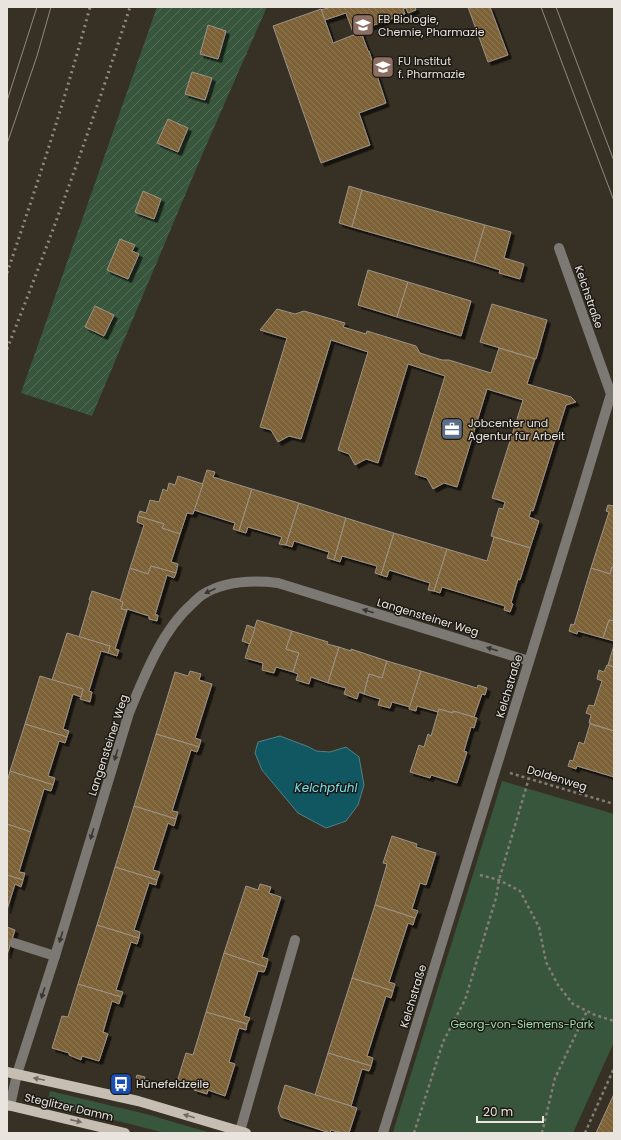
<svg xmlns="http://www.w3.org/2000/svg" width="621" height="1140" viewBox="0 0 621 1140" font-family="Poppins,sans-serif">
  <defs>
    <pattern id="garden-furrows" width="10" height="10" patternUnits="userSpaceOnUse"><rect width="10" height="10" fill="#38563c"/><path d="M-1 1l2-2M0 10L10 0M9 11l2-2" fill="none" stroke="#556e58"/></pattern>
    <pattern id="building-back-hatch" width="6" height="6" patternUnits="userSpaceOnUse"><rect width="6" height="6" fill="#7d6239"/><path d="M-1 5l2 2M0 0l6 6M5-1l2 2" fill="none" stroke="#8f7855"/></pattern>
    <filter id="shadow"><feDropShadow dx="3.5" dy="3.5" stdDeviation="0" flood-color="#0009"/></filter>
  </defs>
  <rect width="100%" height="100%" fill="#373025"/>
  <g fill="#38563c">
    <path d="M502,781l112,33v228l-41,91h-179l-1,-1z"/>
    <path d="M50,1091l96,23 65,19h-46l-35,-9 -83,-20z"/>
  </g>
  <path fill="url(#garden-furrows)" d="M157,7h110l-62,141 -113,268 -71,-23z"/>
  <path fill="#115761" stroke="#528186" d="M280,736l29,11 7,4 14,1 16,-5 13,10 5,28 -6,20 -12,16 -20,7 -28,-15 -36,-43 -7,-17 3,-11z"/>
  <g fill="url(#building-back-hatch)" stroke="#9c9387" filter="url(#shadow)">
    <path d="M331,7h84l1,3 -8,3 -2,-5 -3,1 2,5 -45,16 1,2 -7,3 -8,-22 -21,7 -4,-10z"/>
    <path d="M468,7h22l18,48 -20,7z"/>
    <path d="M321,9l12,34 28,-11 7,19h1l17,52 -27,10 11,32 -49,18 -48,-137z"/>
    <path d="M208,25l18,6 -8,28 -18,-5z"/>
    <path d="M192,72l20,6 -7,22 -20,-6z"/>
    <path d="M168,119l20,9 -10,24 -21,-9z"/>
    <path d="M349,186l13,4 -10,37 -13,-4z"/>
    <path d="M362,190l123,35 -11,37 -122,-35z"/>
    <path d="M143,191l18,8 -7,20 -19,-7z"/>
    <path d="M485,225l26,7 -7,26 20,6 -4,15 -21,-6 1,-3 -26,-8z"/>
    <path d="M120,239l15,6 -3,6 7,3 -11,25 -21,-9z"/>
    <path d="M368,270l40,12 -11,35 -39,-12z"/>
    <path d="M408,282l63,19 -10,35 -64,-19z"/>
    <path d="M492,304l55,16 -11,39 -56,-17z"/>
    <path d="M95,306l19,9 -10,21 -19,-9z"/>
    <path d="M277,309l18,5 9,-3 41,12 -2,4 23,7 1,-3 49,15 4,7 22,7h7l42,13 8,-25 36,11 -8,25 44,13 5,5 -10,3 -33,106 -2,-1 -2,7 10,4 -9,27 -39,-12 8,-28 4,1 2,-7 -13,-4 31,-98 -36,-11 -30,98 -13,-4 -11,6 -6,-11 -12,-4 30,-98 -37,-12 -30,99 -12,-4 -11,6 -6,-11 -11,-4 30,-98 -37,-12 -30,99 -12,-3 -11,6 -7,-12 -11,-3 27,-89 -27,-8z"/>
    <path d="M207,470l8,2 -2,5 39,12 -13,42 -6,-2 2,-6 -41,-13z"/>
    <path d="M178,476l25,8 -10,30 -6,-1 -7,21 -18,-6 2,-4 -26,-8 2,-5 6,2 4,-13 9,2 4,-13 4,2 2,-8 6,2z"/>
    <path d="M252,489l47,14 -13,42 -7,-1 3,-7 -34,-10 -2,6 -7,-2z"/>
    <path d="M299,503l47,15 -12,42 -7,-2 2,-6 -35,-11 -2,6 -6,-2z"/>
    <path d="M608,505l6,1v62l-2,-1 -2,7 -19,-6 18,-56 -3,-1z"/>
    <path d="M138,516l26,8 -2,4 18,6 -9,28 7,2 -2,9 -25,-7 -3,8 -18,-6 14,-43 -7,-3z"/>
    <path d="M346,518l48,15 -13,42 -6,-2 2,-7 -35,-10 -2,6 -6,-2z"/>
    <path d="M394,533l53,16 -13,42 -6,-1 2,-7 -41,-13 -2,7 -6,-2z"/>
    <path d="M494,537l36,11 -10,32 -2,-1 -7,24 2,1 -3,8 -6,-2 1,-4 -63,-19 -2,6 -6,-2 13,-42 40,12z"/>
    <path d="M151,566l25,7 -2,5 -7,-3 -12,40h3l-1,6 -8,-2v-3l-22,-7v1l-6,-1 2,-7 -3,-1 10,-33 18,6z"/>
    <path d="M612,567l2,1v53l-5,-1 -6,18 -25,-7 -1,3 -8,-3 2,-7 3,1 17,-57 19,6z"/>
    <path d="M92,591l28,9v1l3,1 -2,7 6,1 -12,39 4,1 -2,6 -9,-3 2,-7 -31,-9 11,-37h-1z"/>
    <path d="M257,620l35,11 -6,18 13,4 -6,19 -17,-5 -2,6 -12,-3 1,-7 -18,-5z"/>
    <path d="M609,620l5,1v20l-11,-3z"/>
    <path d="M247,625l8,3 -5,16 -8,-3z"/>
    <path d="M292,631l36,11 -1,2 12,3 -11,36 -17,-6 -2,7 -13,-4 2,-6 -5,-2 6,-19 -13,-4z"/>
    <path d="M67,633l43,13 -2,7 -7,-2 -12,40 3,1 -2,10 -10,-3 3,-10 -31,-9z"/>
    <path d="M614,645v22l-6,-2z"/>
    <path d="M339,647l12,4v-2l36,12 -5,17 -13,-4 -5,20 -5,-2 -2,7 -13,-5 2,-6 -18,-5z"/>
    <path d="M387,661l34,10 -11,36 -18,-5 -2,6 -12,-3 2,-6 -16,-5 5,-20 13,4z"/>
    <path d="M607,665l7,2v64l-25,-8 2,-8 -5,-2 3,-8 5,1 8,-25 -5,-2 2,-9 5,2z"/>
    <path d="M190,671l11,3 -2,6 13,4 -17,54 6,2 -2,7 -43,-13 19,-62 13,4z"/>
    <path d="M421,671l56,17 1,-3 9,3 -2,7 -3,-1 -8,23 -21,-6v2l-14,-4 -1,3 -21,-6 -1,5 -7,-2z"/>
    <path d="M40,676l43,13 -2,8 -8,-3 -10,35 6,2 -2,6 -42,-13z"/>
    <path d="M439,709l14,4v-2l24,7 -3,10 -3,-1 -7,24 3,1 -10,31 -26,-8 -1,3 -20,-6 9,-27 5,2 4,-13 3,2z"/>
    <path d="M25,724l42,13 -2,6 -6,-2 -11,35 7,2 -2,7 -43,-14z"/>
    <path d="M590,724l24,7v46l-37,-11 -1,3 -8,-3 2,-6 3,1 6,-19 5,2z"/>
    <path d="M156,734l43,13 -2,5 -6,-2 -19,61 6,1 -2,7 -42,-13z"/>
    <path d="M10,771l43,14 -2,6 -7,-2 -13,43 -24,-8v-42z"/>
    <path d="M134,806l42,13 -2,7 -6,-3 -15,47 7,2 -3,8 -42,-13z"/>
    <path d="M7,824l24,8 -12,40 6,1 -2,7 -16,-5z"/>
    <path d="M392,836l25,8 -1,3 20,6 -10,32 -6,-2 -8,26 6,2 -3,7 -40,-13 12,-41 -4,-1z"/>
    <path d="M115,867l42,13 -1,5 -7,-2 -15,47 6,2 -1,6 -42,-13z"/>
    <path d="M7,875l16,5 -2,7 -6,-3 -8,26z"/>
    <path d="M260,884l11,3 -2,6 12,4 -19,60 6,2 -2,8 -42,-14 22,-67 12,4z"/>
    <path d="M375,905l40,13 -2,7 -5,-2 -19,59 6,2 -2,7 -41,-13z"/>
    <path d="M97,925l42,13 -2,6 -6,-2 -15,48 7,2 -2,5 -43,-13z"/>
    <path d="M7,927l8,3 -8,25z"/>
    <path d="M224,953l42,14 -2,5 -6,-1 -14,45 6,2 -3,6 -41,-12z"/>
    <path d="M352,978l41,13 -2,7 -5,-2 -19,60 6,2 -2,8 -43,-13z"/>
    <path d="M78,984l43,13 -2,7 -7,-3 -9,31 5,2 -9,27 -17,-5 -1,4 -12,-5v-2l-17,-5 10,-32 6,1z"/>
    <path d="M206,1012l41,12 -1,6 -7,-2 -10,34 6,2 -10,32 -17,-6 -1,4 -13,-4 1,-3 -18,-5 9,-29 7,2z"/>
    <path d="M328,1053l43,13 -2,5 -7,-2 -11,37 -36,-11z"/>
    <path d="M137,1075l8,2 -1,4 -8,-3z"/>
    <path d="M285,1085l72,23 -8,25h-7l-11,-3 -1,3 -49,-16 -2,-5 -1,-4z"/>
    <path d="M614,1094v39h-18z"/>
  </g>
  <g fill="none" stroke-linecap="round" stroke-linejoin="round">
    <g stroke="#837d74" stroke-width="2.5" stroke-dasharray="3 3" stroke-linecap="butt">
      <path d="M510,773l104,31"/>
      <path d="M480,875l19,5 21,11 19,36 7,35 12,23 15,19 22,11 19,6"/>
      <path d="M414,1133l29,-91 22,-42 31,-102 3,-18 30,-102"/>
      <path d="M542,1133l13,-55 32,-67"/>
      <path d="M585,1133l29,-65"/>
    </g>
    <g stroke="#7c7873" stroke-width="10">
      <path d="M14,943l41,13"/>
      <path d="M10,1106l7,-32 38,-118 74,-243c15,-36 33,-83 63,-109 3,-3 6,-6 10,-9 22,-14 51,-15 76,-12l251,78"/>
      <path d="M240,1131l55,-191"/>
      <path d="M383,1133l200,-646 28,-93 -52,-146"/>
    </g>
    <g stroke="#c6beb3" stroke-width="10">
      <path d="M7,1072l131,29 108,32"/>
      <path d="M7,1105l118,28"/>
    </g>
    <g stroke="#8f8980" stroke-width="1">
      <path d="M541,7l73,194"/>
      <path d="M556,7l58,154"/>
      <path d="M7,101l30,-94"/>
      <path d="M7,144l30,-88 14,-49"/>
    </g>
    <g stroke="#8f8980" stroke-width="3" stroke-dasharray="2 4" stroke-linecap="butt">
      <path d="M7,273c30,-88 59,-176 83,-266"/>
      <path d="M7,349c45,-113 86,-227 123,-342"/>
    </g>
  </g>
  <defs><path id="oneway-solid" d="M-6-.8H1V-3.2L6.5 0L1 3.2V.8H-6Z"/></defs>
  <g fill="#393530">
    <use href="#oneway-solid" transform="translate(210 591) rotate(156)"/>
    <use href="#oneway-solid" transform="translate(368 611) rotate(-163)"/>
    <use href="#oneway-solid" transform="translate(492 649) rotate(-163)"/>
    <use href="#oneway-solid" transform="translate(116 755) rotate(107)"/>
    <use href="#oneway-solid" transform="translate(92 834) rotate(107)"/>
    <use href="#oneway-solid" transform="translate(61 937) rotate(107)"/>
    <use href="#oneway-solid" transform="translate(43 993) rotate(108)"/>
  </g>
  <g fill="#716b64">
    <use href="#oneway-solid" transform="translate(39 1079) rotate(-168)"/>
    <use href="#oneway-solid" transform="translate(189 1116) rotate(-164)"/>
    <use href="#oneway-solid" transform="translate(76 1121) rotate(13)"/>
  </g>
  <defs>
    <g id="university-square" transform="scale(1.15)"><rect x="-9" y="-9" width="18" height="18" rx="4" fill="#8d6e63" stroke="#1c1814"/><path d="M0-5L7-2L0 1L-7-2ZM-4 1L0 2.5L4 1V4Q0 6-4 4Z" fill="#fff"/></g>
    <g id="office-square" transform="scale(1.15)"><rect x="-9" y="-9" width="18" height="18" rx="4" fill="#5c6f8a" stroke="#1c1814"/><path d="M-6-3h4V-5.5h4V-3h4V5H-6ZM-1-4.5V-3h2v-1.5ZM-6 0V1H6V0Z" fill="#fff"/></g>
    <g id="bus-square" transform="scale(1.15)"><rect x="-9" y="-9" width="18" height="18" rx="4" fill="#1a4fb4" stroke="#1c1814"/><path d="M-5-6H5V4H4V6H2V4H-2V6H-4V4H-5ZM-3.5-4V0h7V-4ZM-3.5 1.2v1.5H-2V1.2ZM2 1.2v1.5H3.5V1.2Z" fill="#fff"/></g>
  </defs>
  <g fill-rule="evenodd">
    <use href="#university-square" x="363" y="25"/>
    <use href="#university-square" x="383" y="67"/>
    <use href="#office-square" x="452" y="429"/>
    <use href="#bus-square" x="121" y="1084"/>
  </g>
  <g text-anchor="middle" stroke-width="3" stroke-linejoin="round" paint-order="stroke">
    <g font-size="11" fill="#e9e4dd" stroke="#1c1814" text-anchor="start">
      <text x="378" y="23">FB Biologie,<tspan x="378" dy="13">Chemie, Pharmazie</tspan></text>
      <text x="398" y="65">FU Institut<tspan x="398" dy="13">f. Pharmazie</tspan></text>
      <text x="468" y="427">Jobcenter und<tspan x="468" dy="13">Agentur für Arbeit</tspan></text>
      <text x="136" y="1088">Hünefeldzeile</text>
    </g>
    <g font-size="11" fill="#e9e4dd" stroke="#1c1814">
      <text transform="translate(589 297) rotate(71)" y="4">Kelchstraße</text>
      <text transform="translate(428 617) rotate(17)" y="4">Langensteiner Weg</text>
      <text transform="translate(509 686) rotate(-73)" y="4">Kelchstraße</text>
      <text transform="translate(108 745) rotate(-72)" y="4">Langensteiner Weg</text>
      <text transform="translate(557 778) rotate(17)" y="4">Doldenweg</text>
      <text transform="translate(413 996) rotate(-73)" y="4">Kelchstraße</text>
      <text transform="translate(69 1107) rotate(13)" y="4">Steglitzer Damm</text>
    </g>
    <g font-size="11" fill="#a1dea9" stroke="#1c1814">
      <text x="522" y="1028">Georg-von-Siemens-Park</text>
    </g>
    <g font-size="12" font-style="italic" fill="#78deed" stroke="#1c1814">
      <text x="326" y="792">Kelchpfuhl</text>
    </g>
  </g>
  <rect width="621" height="1140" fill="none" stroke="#e9e4dd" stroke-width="16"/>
  <path d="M477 1116v6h66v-6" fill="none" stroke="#e9e4dd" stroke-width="2"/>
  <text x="483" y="1116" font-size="12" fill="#e9e4dd" stroke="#1c1814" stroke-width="3" paint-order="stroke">20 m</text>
</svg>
